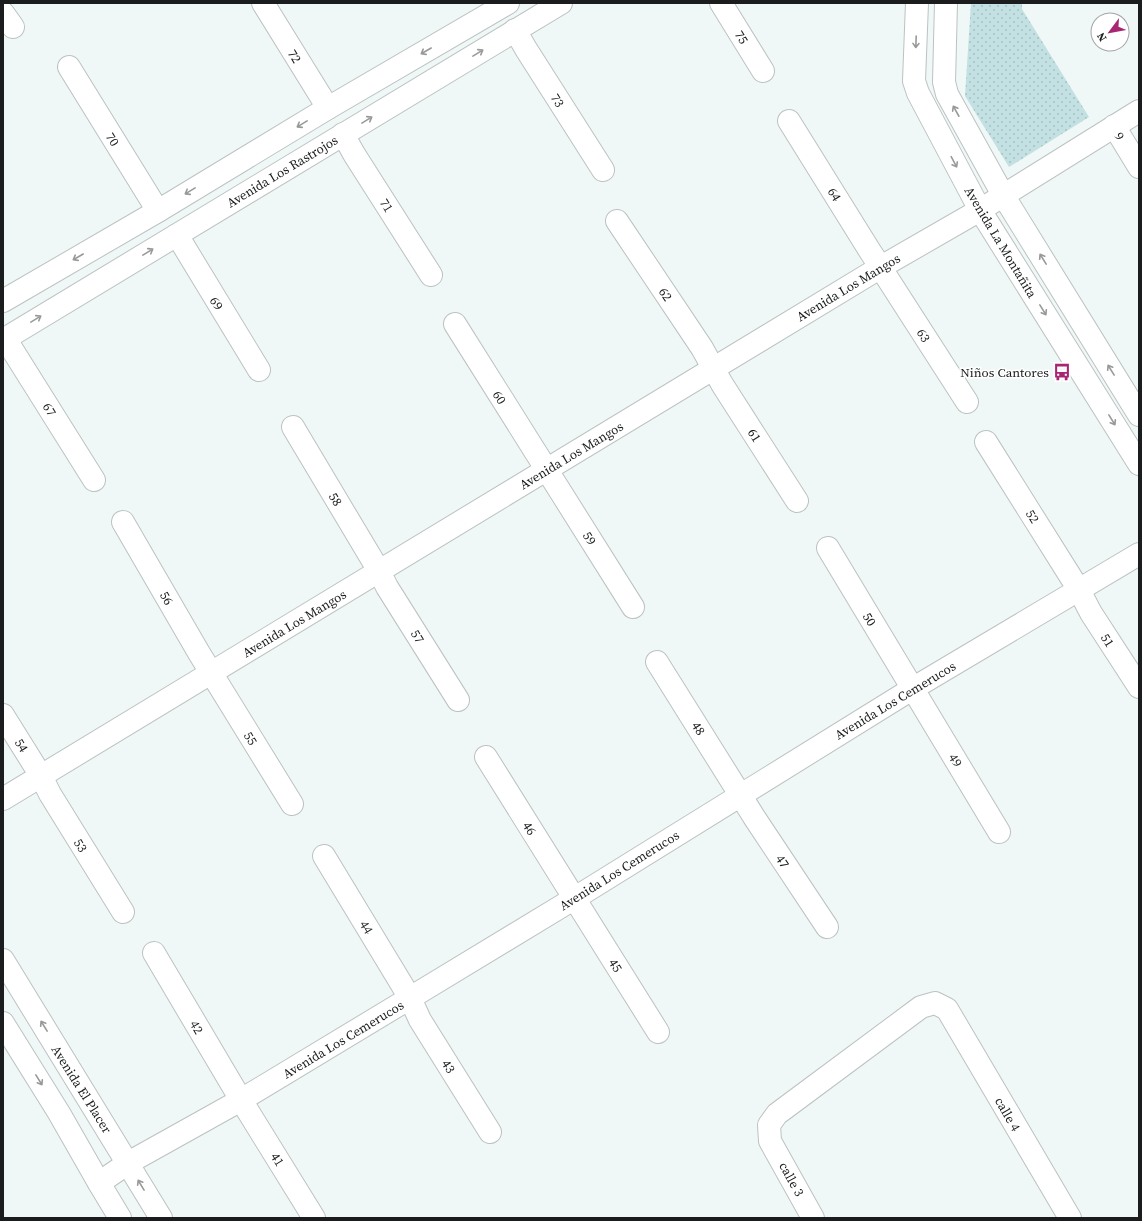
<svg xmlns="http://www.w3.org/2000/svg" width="1142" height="1221" viewBox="0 0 1142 1221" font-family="'Source Serif 4',serif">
  <defs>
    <pattern id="grass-dots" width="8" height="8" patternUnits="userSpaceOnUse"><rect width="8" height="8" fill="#c3e1e2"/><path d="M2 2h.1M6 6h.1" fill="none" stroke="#a7c0c1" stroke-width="1.8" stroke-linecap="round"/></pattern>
  </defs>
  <rect width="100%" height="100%" fill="#f0f7f7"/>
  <path fill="url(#grass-dots)" d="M971,3h51v6l67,108 -80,50 -44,-71z"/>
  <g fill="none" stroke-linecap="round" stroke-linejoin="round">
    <g stroke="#bcc2c2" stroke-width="24">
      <g id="minor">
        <path d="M263,3l65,105"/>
        <path d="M721,3l42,68"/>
        <path d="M917,3l-3,78 4,12 62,117 159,254"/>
        <path d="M946,3l-2,79 3,12 56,101 136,220"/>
        <path d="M3,13l10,14"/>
        <path d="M515,30l11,19 77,121"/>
        <path d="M69,67l89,144"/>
        <path d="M789,121l79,127 99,154"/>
        <path d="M1114,126l25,41"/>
        <path d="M343,134l11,20 77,121"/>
        <path d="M617,221l85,127 20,36 75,117"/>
        <path d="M177,235l82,135"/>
        <path d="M3,301l155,-90 170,-103 180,-105"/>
        <path d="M455,324l178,283"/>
        <path d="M5,338l89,142"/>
        <path d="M3,340l558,-337"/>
        <path d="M293,427l86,144 8,16 71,113"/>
        <path d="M986,442l93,148 12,23 48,74"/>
        <path d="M123,522l76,131 93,151"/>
        <path d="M828,548l171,284"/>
        <path d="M657,662l97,155 73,110"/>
        <path d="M3,715l38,61 9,18 73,118"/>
        <path d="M486,757l172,275"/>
        <path d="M3,799l878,-532 99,-57 159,-99"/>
        <path d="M324,856l86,142 10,22 70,112"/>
        <path d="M154,953l87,147 73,118"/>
        <path d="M3,960l158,258"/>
        <path d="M3,1023l56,90 40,70 21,35"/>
        <path d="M99,1183l29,-20 113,-63 169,-102 165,-100 337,-209 227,-135"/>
        <path d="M813,1218l-43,-77 -1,-16 8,-11 144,-107 14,-4 12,6 123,209"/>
      </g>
    </g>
    <use href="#minor" stroke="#fff" stroke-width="22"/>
  </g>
  <defs><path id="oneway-shaft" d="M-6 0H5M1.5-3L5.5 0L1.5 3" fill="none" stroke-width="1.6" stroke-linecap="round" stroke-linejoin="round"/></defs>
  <g stroke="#989999">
    <use href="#oneway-shaft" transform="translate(916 42) rotate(92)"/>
    <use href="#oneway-shaft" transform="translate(426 51) rotate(150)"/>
    <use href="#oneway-shaft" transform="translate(478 53) rotate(-31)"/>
    <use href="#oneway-shaft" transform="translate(956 111) rotate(-119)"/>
    <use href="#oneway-shaft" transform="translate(367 120) rotate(-31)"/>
    <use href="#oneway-shaft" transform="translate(302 124) rotate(149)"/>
    <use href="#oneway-shaft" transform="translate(954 162) rotate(62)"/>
    <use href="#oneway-shaft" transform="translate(190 191) rotate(149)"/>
    <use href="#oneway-shaft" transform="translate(148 252) rotate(-31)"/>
    <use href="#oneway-shaft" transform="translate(78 257) rotate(150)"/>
    <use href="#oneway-shaft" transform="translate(1043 259) rotate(-122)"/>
    <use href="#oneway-shaft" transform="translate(1043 310) rotate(58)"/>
    <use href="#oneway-shaft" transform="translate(36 319) rotate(-31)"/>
    <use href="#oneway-shaft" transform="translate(1111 370) rotate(-122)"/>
    <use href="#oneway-shaft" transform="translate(1112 420) rotate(58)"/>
    <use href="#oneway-shaft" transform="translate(44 1026) rotate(-122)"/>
    <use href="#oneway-shaft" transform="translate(39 1080) rotate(58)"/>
    <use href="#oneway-shaft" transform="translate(141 1185) rotate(-121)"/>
  </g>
  <defs>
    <g id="bus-bare" transform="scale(1.38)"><path d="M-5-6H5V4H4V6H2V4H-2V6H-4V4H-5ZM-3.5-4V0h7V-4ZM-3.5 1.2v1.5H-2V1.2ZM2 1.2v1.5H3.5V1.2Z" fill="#a72571" stroke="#fff" stroke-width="2.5" paint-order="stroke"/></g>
  </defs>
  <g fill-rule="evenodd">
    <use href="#bus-bare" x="1062" y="372"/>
  </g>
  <g text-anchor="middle" stroke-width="3" stroke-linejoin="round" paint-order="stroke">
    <g font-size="13" fill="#1a1c1d" stroke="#fff">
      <text transform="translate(742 37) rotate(59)" y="5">75</text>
      <text transform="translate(295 56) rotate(59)" y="5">72</text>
      <text transform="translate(558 100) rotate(58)" y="5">73</text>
      <text transform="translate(1120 136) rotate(59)" y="5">9</text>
      <text transform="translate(113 139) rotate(58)" y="5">70</text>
      <text transform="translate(282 171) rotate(-31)" y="5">Avenida Los Rastrojos</text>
      <text transform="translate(835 194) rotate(58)" y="5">64</text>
      <text transform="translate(387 205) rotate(58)" y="5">71</text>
      <text transform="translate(1001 242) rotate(59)" y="5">Avenida La Montañita</text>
      <text transform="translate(848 287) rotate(-31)" y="5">Avenida Los Mangos</text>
      <text transform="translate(666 294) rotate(56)" y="5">62</text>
      <text transform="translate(217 303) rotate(58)" y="5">69</text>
      <text transform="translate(924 335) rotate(58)" y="5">63</text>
      <text transform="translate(500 397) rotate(58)" y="5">60</text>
      <text transform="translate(50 409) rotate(58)" y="5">67</text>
      <text transform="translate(755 435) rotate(57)" y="5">61</text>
      <text transform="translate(571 455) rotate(-31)" y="5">Avenida Los Mangos</text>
      <text transform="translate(336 499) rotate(59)" y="5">58</text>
      <text transform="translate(1033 516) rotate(58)" y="5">52</text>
      <text transform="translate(590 538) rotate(57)" y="5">59</text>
      <text transform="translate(167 598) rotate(60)" y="5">56</text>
      <text transform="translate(870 619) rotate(59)" y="5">50</text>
      <text transform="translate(294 623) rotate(-31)" y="5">Avenida Los Mangos</text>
      <text transform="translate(418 636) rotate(58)" y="5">57</text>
      <text transform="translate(1108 640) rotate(57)" y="5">51</text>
      <text transform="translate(895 700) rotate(-31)" y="5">Avenida Los Cemerucos</text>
      <text transform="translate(699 728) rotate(58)" y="5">48</text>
      <text transform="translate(251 738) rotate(58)" y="5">55</text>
      <text transform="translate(22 745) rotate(58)" y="5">54</text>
      <text transform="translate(956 760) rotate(59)" y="5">49</text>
      <text transform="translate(530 828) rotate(58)" y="5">46</text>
      <text transform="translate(81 845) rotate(58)" y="5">53</text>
      <text transform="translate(783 861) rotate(56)" y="5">47</text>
      <text transform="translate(619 870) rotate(-32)" y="5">Avenida Los Cemerucos</text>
      <text transform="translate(367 927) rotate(59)" y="5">44</text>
      <text transform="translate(616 965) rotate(58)" y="5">45</text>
      <text transform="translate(197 1027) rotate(60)" y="5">42</text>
      <text transform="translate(343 1039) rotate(-31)" y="5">Avenida Los Cemerucos</text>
      <text transform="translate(449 1066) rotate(58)" y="5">43</text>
      <text transform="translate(82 1089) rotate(58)" y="5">Avenida El Placer</text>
      <text transform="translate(1008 1114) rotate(60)" y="5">calle 4</text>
      <text transform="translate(278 1159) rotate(58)" y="5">41</text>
      <text transform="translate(792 1179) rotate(61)" y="5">calle 3</text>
    </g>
    <g font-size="13" fill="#1a1c1d" stroke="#fff" text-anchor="end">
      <text x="1049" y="377">Niños Cantores</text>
    </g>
  </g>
  <rect width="1142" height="1221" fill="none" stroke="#1a1c1d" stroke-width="8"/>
  <g transform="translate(1110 32) rotate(238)"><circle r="19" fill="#ffffff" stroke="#a3a4a5"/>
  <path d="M0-3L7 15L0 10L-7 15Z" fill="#a72571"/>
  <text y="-6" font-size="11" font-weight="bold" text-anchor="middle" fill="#1a1c1d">N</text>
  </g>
</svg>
